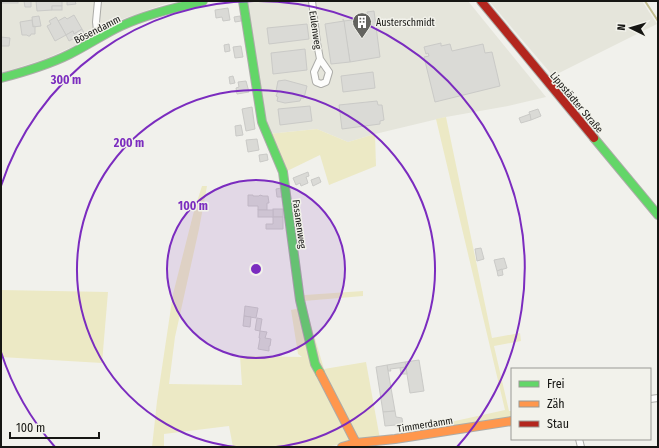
<svg xmlns="http://www.w3.org/2000/svg" width="659" height="448" viewBox="0 0 659 448" font-family="'Fira Sans Condensed',sans-serif">
  <rect width="100%" height="100%" fill="#f1f1ec"/>
  <g fill="#e5e5db">
    <path d="M1,1h176l-12,3 -51,18 -29,19 -40,18 -44,14z"/>
    <path d="M246,1h222l78,96 -38,9 -62,11 -71,17 -27,8 -31,-13 -49,5 -4,-12z"/>
    <path d="M489,1h153l15,23 -104,52z"/>
  </g>
  <g fill="#ece9c5">
    <path d="M446,117l46,221 28,-5 1,8 -27,5 15,65h3v8l-65,10 -1,-6 59,-13 -69,-291z"/>
    <path d="M317,129l31,13 27,-8 1,32 -47,19 -9,-30 -35,17 -17,-38z"/>
    <path d="M202,186h5l-8,43 -24,108 -6,47 73,1 -2,-29 62,1 -4,-3 -7,-44 9,-2 14,57 36,75c-7,8 -43,7 -55,7l-1,-2 -8,2h-53l-4,-21 -65,8v13h-12l5,-46 16,-107 21,-83z"/>
    <path d="M1,290l107,2 -6,71 -101,-6z"/>
    <path d="M363,291v5l-59,5 20,68 42,-7 14,77 -23,2 -40,-77 -14,-63v-5l2,-1z"/>
  </g>
  <g fill="none" stroke-linecap="round" stroke-linejoin="round">
    <path stroke="#c1bd8f" stroke-width="2" d="M645,1l13,20"/>
  </g>
  <g fill="#dadad6" stroke="#cacac7">
    <rect x="1" y="1" width="17" height="2"/>
    <path d="M24,1h7v6h-6z"/>
    <path d="M36,1h26v5h-10v4l-15,1z"/>
    <path d="M67,1h8l1,3 -9,1z"/>
    <rect x="52" y="6" width="10" height="4"/>
    <path d="M228,8l2,12 -7,1 -1,-4 -6,1 -1,-8z"/>
    <path d="M374,11l6,46 -30,5 -7,-43 1,2 24,-3 -1,-6z"/>
    <path d="M74,15l8,14 -8,5 -1,-3 -7,4 -8,-14 7,-4 2,2z"/>
    <path d="M39,16l2,10 -8,1 -1,-10z"/>
    <path d="M240,16l1,5 -6,1 -1,-5z"/>
    <path d="M56,17l10,18 -11,6 -8,-15 4,-2 -2,-3z"/>
    <path d="M32,20l1,7 2,-1v8h-4l-1,2h-2l-1,-1h-5l-2,-13z"/>
    <path d="M344,21l6,41 -19,2 -6,-40z"/>
    <path d="M307,24l2,15 -40,5 -2,-16z"/>
    <path d="M82,29l2,4 -15,8 -3,-6 7,-4 1,3z"/>
    <path d="M1,37l9,1 -1,8h-8z"/>
    <path d="M441,43v3l9,-2 2,7 31,-7 2,9 7,-1 8,34 -65,16 -11,-45 5,-1 -1,-3 -2,1 -2,-7z"/>
    <path d="M229,44l1,7 -5,1 -1,-7z"/>
    <path d="M241,46l2,11 -8,1 -2,-11z"/>
    <path d="M305,49l2,21 -34,4 -2,-21z"/>
    <path d="M373,72l2,16 -32,4 -2,-16z"/>
    <path d="M233,76l2,7 -5,1 -1,-7z"/>
    <path d="M285,80l22,6 -3,12h-3l-1,3 -15,2 -8,-2 1,-4 -2,-1 2,-5h-2l2,-10z"/>
    <path d="M246,81l3,11 -12,2 -1,-6 3,-1 -1,-5z"/>
    <path d="M377,101l1,4h4l2,15 -4,1v3l-38,5 -3,-24z"/>
    <path d="M310,106l2,15 -32,4 -2,-16z"/>
    <path d="M252,107l3,22 -9,2 -4,-22z"/>
    <path d="M538,109l3,7 -10,4 -2,-8z"/>
    <path d="M530,114l1,6 -10,3 -2,-5z"/>
    <path d="M241,125l2,10 -7,1 -1,-10z"/>
    <path d="M257,139l2,11 -11,2 -2,-12z"/>
    <path d="M267,154l1,6 -8,2 -1,-7z"/>
    <path d="M308,172l1,4 -3,1 2,6 -7,3 -1,-3 -4,2 -3,-7z"/>
    <path d="M319,177l2,5 -8,4 -2,-6z"/>
    <path d="M281,188l1,9h-5l-1,-8z"/>
    <path d="M248,195h5v1h6l1,-1 3,1h5l1,7h-2v7h-9v-4h-10z"/>
    <rect x="273" y="209" width="10" height="8"/>
    <rect x="258" y="210" width="15" height="7"/>
    <path d="M273,217h10v12h-17v-5h7z"/>
    <path d="M481,248l3,11 -7,2 -2,-12z"/>
    <path d="M504,258l3,10 -10,3 -3,-11z"/>
    <path d="M502,269l1,6 -5,1 -1,-5z"/>
    <path d="M245,306l13,2 -2,10 -12,-2z"/>
    <path d="M244,316l7,1 -1,10 -7,-1z"/>
    <path d="M257,318l5,1 -2,12 -5,-1z"/>
    <path d="M260,331l7,1 -2,6 6,1 -1,7h-1v5l-11,-2 2,-11h-1z"/>
    <path d="M419,360l5,31 -14,2 -5,-31z"/>
    <path d="M405,362l1,5 -16,2 1,2h-3l-1,-6z"/>
    <path d="M387,365l8,46 -12,1 -7,-45z"/>
    <path d="M406,367l1,7h-6l-1,-6z"/>
    <path d="M395,411l1,6 6,1 1,8 -7,1v-2l-11,1 -2,-14z"/>
  </g>
  <g fill="none" stroke-linecap="round" stroke-linejoin="round">
    <g stroke="#acaca8" stroke-width="8">
      <g id="street">
        <path d="M312,1l5,42 3,16 9,13 -3,10 -5,2 -5,-2 -2,-10 6,-13"/>
        <path d="M98,38l-2,-16 2,-21"/>
        <path d="M650,399l8,-1"/>
        <path d="M579,439l2,8"/>
      </g>
    </g>
    <g stroke="#acaca8" stroke-width="10">
      <g id="fast">
        <path d="M243,1l19,121 21,50 17,128 15,64 5,9"/>
        <path d="M1,78c23,-6 47,-13 69,-24 18,-9 34,-20 51,-28 26,-12 54,-18 82,-25"/>
        <path d="M594,138l64,77"/>
      </g>
    </g>
    <g stroke="#acaca8" stroke-width="10">
      <g id="slow">
        <path d="M320,373l36,70"/>
        <path d="M342,447l14,-4 39,-4 117,-18"/>
      </g>
    </g>
    <g stroke="#acaca8" stroke-width="10">
      <path id="jam" d="M481,1l113,137"/>
    </g>
    <use href="#street" stroke="#fdfdfc" stroke-width="6"/>
    <use href="#fast" stroke="#63d668" stroke-width="8"/>
    <use href="#slow" stroke="#ff974d" stroke-width="8"/>
    <use href="#jam" stroke="#b3261e" stroke-width="8"/>
  </g>
  <circle cx="256" cy="269" r="89" fill="#7b2cbf" fill-opacity=".12"/>
  <g fill="none" stroke="#7b2cbf" stroke-width="2">
    <circle cx="256" cy="269" r="89"/>
    <path d="M236 447A179 179 0 1 1 276 447"/>
    <path d="M55 447A268 268 0 0 1 1 352M1 186A268 268 0 0 1 254 1M258 1A268 268 0 0 1 457 447"/>
  </g>
  <defs>
    <g id="building-pin" transform="scale(1)"><path d="M0 17L-7.5 6A9.5 9.5 0 1 1 7.5 6Z" fill="#63635f" stroke="#f2f2eb"/><path d="M-4-6H4V6H1V3H-1V6H-4ZM-2.5-4.3h1.7v1.8h-1.7ZM.8-4.3h1.7v1.8H.8ZM-2.5-1h1.7V.8h-1.7ZM.8-1h1.7V.8H.8Z" fill="#fff"/></g>
  </defs>
  <g fill-rule="evenodd">
    <use href="#building-pin" x="362" y="22"/>
  </g>
  <g text-anchor="middle" stroke-width="3" stroke-linejoin="round" paint-order="stroke">
    <g font-size="10" fill="#161613" stroke="#f2f2eb" text-anchor="start">
      <text x="376" y="26">Austerschmidt</text>
    </g>
    <g font-size="10" fill="#161613" stroke="#f2f2eb">
      <text transform="translate(97 29) rotate(-27)" y="4">Bösendamm</text>
      <text transform="translate(316 30) rotate(82)" y="4">Eulenweg</text>
      <text transform="translate(577 102) rotate(50)" y="4">Lippstädter Straße</text>
      <text transform="translate(300 224) rotate(82)" y="4">Fasanenweg</text>
      <text transform="translate(425 424) rotate(-9)" y="4">Timmerdamm</text>
    </g>
  </g>
  <circle cx="256" cy="269" r="6" fill="#7b2cbf" stroke="#f2f2eb" stroke-width="2"/>
  <g font-size="12" text-anchor="middle" font-weight="bold" fill="#7b2cbf" stroke="#f2f2eb" stroke-width="3" stroke-linejoin="round" paint-order="stroke">
    <text x="66" y="84">300 m</text>
    <text x="129" y="147">200 m</text>
    <text x="193" y="210">100 m</text>
  </g>
  <rect width="659" height="448" fill="none" stroke="#161613" stroke-width="4"/>
  <rect x="511" y="368" width="140" height="72" fill="#f2f2eb" stroke="#9a9a95"/>
  <rect x="519" y="381" width="20" height="6" fill="#63d668" stroke="#9a9a95"/>
  <text x="547" y="388" font-size="12" fill="#161613">Frei</text>
  <rect x="519" y="401" width="20" height="6" fill="#ff974d" stroke="#9a9a95"/>
  <text x="547" y="408" font-size="12" fill="#161613">Zäh</text>
  <rect x="519" y="421" width="20" height="6" fill="#b3261e" stroke="#9a9a95"/>
  <text x="547" y="428" font-size="12" fill="#161613">Stau</text>
  <g transform="translate(631 28) rotate(275)" stroke="#f2f2eb" stroke-width="3" paint-order="stroke">
  <path d="M0-3L7 15L0 10L-7 15Z" fill="#161613"/>
  <text y="-6" font-size="11" font-weight="bold" text-anchor="middle" fill="#161613">N</text>
  </g>
  <path d="M10 432v6h89v-6" fill="none" stroke="#161613" stroke-width="2"/>
  <text x="16" y="432" font-size="12" fill="#161613" stroke="#f2f2eb" stroke-width="3" paint-order="stroke">100 m</text>
</svg>
